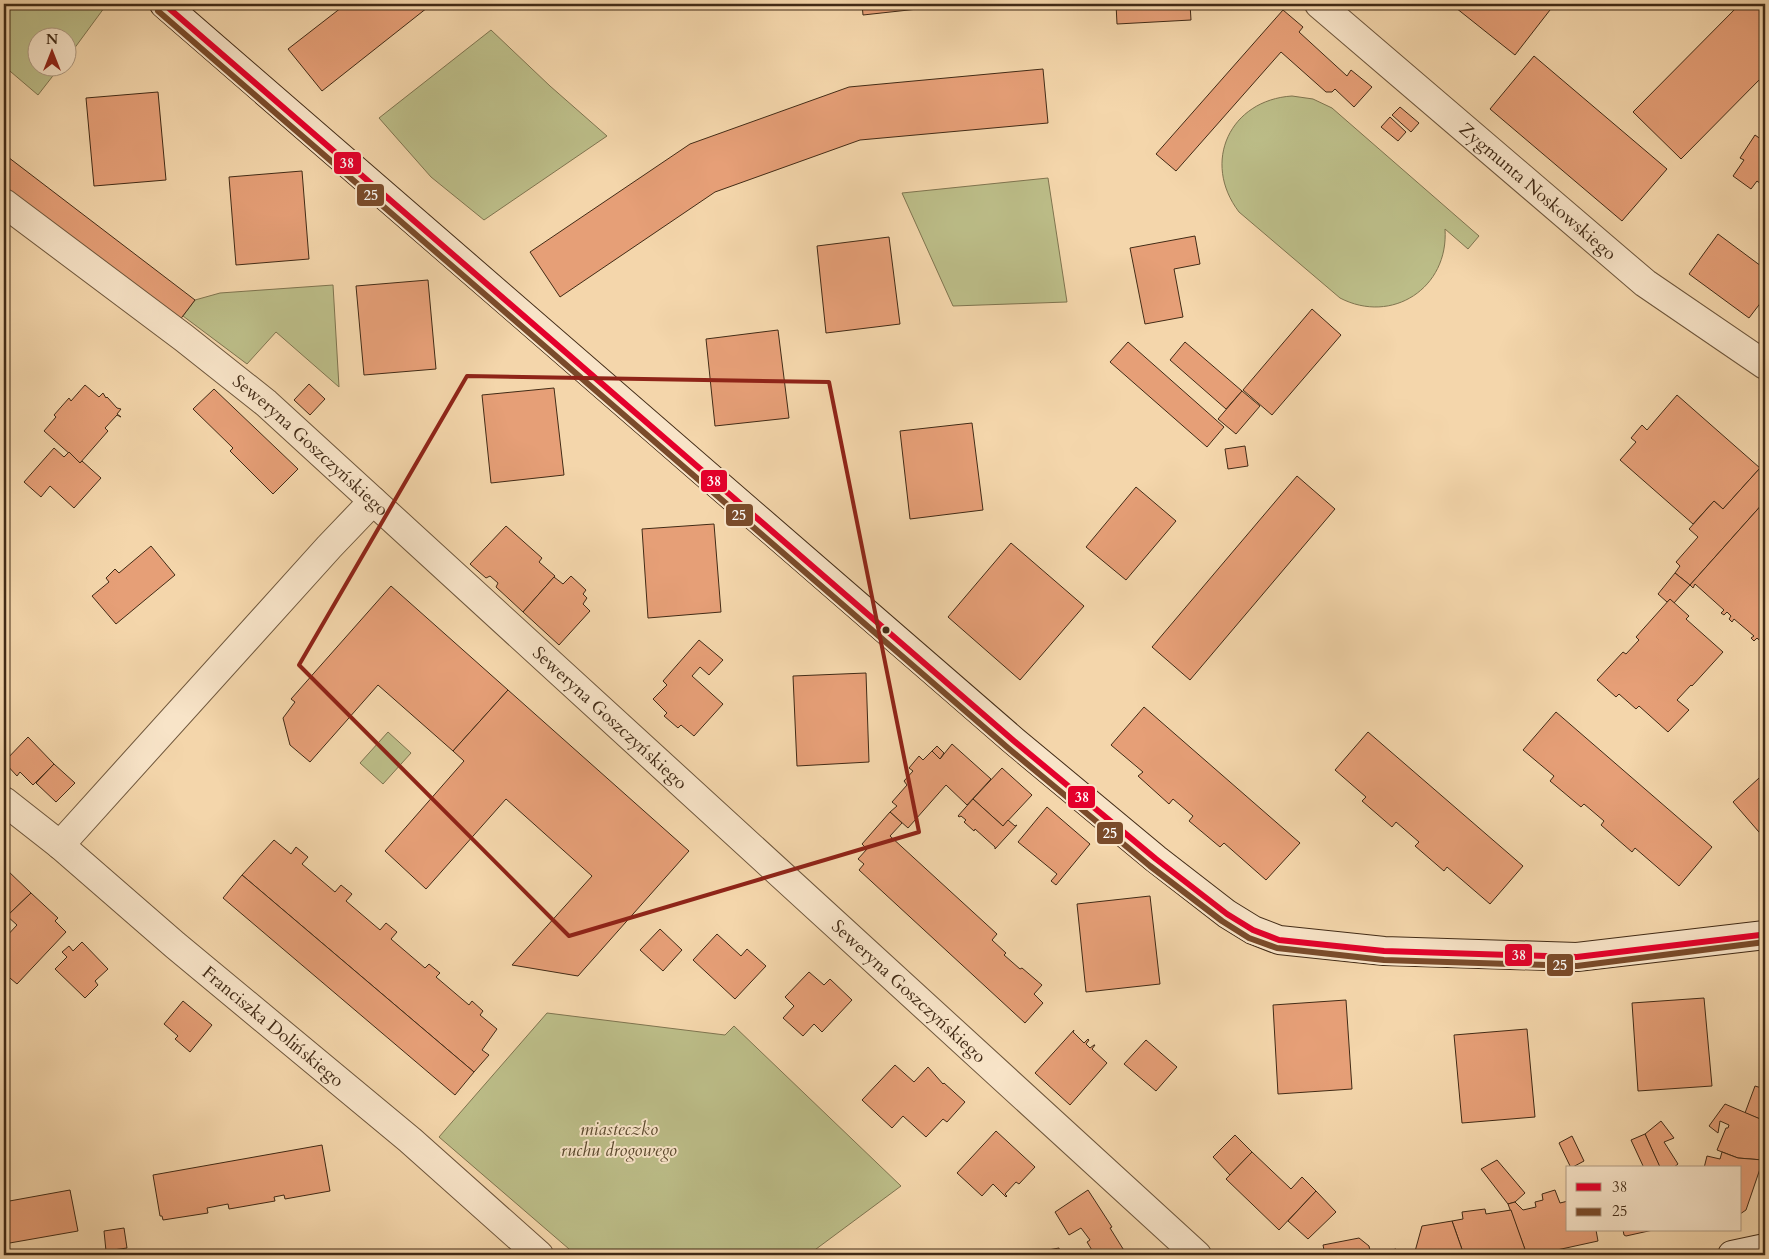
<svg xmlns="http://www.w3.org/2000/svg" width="1769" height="1259" viewBox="0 0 1769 1259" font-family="Cardo,serif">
  <rect width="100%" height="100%" fill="#f4d6ab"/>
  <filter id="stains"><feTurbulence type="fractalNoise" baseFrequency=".004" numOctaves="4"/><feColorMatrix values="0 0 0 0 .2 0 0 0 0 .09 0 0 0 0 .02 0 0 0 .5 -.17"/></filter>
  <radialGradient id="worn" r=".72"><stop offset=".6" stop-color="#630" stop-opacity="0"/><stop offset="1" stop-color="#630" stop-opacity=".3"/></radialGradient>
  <g fill="#bcbd88" stroke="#7f744f">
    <path d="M4,4h103l-39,53v-19h-30v30h21l-21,27 -34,-29z"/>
    <path d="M491,30l59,56 57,50 -123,84 -53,-43 -52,-59z"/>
    <path d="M1292,96l21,3 19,9 147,128 -11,13 -23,-20c4,59 -53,96 -105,69l-101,-86c-38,-50 -9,-112 53,-116z"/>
    <path d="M1048,178l19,124 -114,4 -51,-113z"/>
    <path d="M333,285l6,102 -63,-55 -29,32 -64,-48 12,-16 25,-7z"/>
    <path d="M388,732l23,21 -28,31 -23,-21z"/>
    <path d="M547,1013l178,22 9,-9 167,160 -93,69h-232l-137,-118z"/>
  </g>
  <g fill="#e69f77" stroke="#422b16">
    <path d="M346,4h86l-110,87 -34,-42z"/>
    <path d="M862,4h74v3l-73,8z"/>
    <path d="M1116,4h74l1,16 -74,4z"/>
    <path d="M1451,4h91l8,6 -35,45z"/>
    <path d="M1740,4h25v70l-84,85 -48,-47z"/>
    <path d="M1283,10l20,17 -4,5 48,44 4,-6 21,17 -18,20 -19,-18 -3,3h-6l-45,-40 -105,119 -20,-17z"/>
    <path d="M1534,56l133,113 -45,52 -132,-112z"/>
    <path d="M1043,69l5,54 -188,17 -145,52 -155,105 -30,-45 160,-108 159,-57z"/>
    <path d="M158,92l8,88 -72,6 -8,-88z"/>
    <path d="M1400,107l19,16 -8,9 -19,-17z"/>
    <path d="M1390,117l16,15 -8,9 -17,-14z"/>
    <path d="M1755,135l10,7v45l-8,-6 -6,8 -18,-13 11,-16 -4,-2z"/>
    <path d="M4,154l191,146 -16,21 -175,-134z"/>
    <path d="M302,171l7,88 -73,6 -7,-88z"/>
    <path d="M1718,234l47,35v28l-16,21 -60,-44z"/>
    <path d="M1195,236l5,28 -26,5 9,48 -38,7 -15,-76z"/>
    <path d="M889,237l11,87 -74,9 -9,-87z"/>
    <path d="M428,280l8,89 -72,6 -8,-89z"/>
    <path d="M1312,309l29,26 -69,80 -29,-25z"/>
    <path d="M778,330l11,88 -74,8 -9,-87z"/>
    <path d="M1128,342l96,85 -17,20 -97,-85z"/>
    <path d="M1185,342l57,49 -16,18 -56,-49z"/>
    <path d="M309,384l16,15 -15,16 -16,-15z"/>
    <path d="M85,385l14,12 4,-4 3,5 1,-1 10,11 4,1 -4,5 4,3 -4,-2 -12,13 3,3 -28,32 -36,-32 12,-14 -2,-2 15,-17 2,3z"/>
    <path d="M554,388l10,87 -73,8 -9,-88z"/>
    <path d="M214,389l84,80 -25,25 -43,-43 3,-3 -40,-39z"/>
    <path d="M1242,391l18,15 -24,28 -18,-15z"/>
    <path d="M1677,395l83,73 -37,41 -9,-8 -21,23 -73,-64 16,-18 -5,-4 5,-6 6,-7 5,5z"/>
    <path d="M972,423l11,87 -73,9 -10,-88z"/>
    <path d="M1245,446l3,20 -20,3 -3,-20z"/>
    <path d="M54,448l10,9 5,-5 11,11 2,-2 19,17 -27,30 -24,-22 -9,11 -17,-15z"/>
    <path d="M1760,468l5,5v28l-75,84 -15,-12 5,-7 -4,-4 22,-25 -9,-8 25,-28 9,8z"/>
    <path d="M1297,476l38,33 -145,171 -38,-33z"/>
    <path d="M1136,487l40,34 -50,59 -40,-33z"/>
    <path d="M1765,501v145l-8,-8 -3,3 -3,-3 3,-2 -20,-17 -2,3 -3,-3 2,-3 -4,-4 -3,3 -3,-2 3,-3 -29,-26 -2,4 -3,-3z"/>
    <path d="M714,524l7,88 -73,6 -6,-89z"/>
    <path d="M506,526l36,32 -3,4 16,14 -32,36 -27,-25 2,-4 -8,-7 -4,2 -16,-14z"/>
    <path d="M1011,543l73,63 -64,74 -72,-63z"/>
    <path d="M151,546l24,29 -59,49 -24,-28 17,-14 -3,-4 9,-9 4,4z"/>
    <path d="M1675,573l15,12 -16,18 -4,-4 -3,3 -9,-8z"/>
    <path d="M571,576l15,14 -3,4 4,4 -4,6 7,7 -31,34 -36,-33 31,-35 9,7z"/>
    <path d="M391,586l117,104 -55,61 -75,-66 -68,77 -20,-17 -7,-27 12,-16 -4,-3z"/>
    <path d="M1670,599l19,17 -3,3 37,33 -31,34 -1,-1 -14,15 12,10 -21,22 -29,-26 -3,3 -17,-15 -3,3 -19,-17 26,-28 3,2 13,-14 -3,-3z"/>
    <path d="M699,640l24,20 -14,15 -9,-8 -8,9 31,28 -29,32 -13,-11 -3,3 -14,-12 3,-3 -14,-14 14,-14 -4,-4z"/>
    <path d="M866,673l3,89 -72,4 -4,-90z"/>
    <path d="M508,690l181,161 -111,125 -66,-11 80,-89 -86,-77 -80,90 -41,-38 79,-90 -11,-10z"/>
    <path d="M1144,707l156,136 -34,37 -42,-37 -4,4 -31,-26 4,-5 -20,-17 -4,5 -31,-28 5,-4 -32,-27z"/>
    <path d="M1556,712l156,135 -33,39 -44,-38 -3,4 -31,-27 3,-4 -20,-17 -3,3 -31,-26 4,-5 -31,-26z"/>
    <path d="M1368,732l155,134 -33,38 -43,-37 -3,4 -29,-25 4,-4 -23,-20 -4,5 -30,-26 4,-4 -31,-27z"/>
    <path d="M28,737l26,27 -21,21 -13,-13 -3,4 -13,-14z"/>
    <path d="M952,744l39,35 -24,26 -21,-20 -38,43 -18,-16 7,-6 -5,-4 15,-17 -3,-4 9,-10 -4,-3 10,-12 4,4 9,-9 8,8z"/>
    <path d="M937,746l7,7 -4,6 -8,-8z"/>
    <path d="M54,764l21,19 -19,19 -20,-19z"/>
    <path d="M1002,768l30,27 -29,31 -30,-27z"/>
    <path d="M1759,778l6,7v54l-32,-37z"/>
    <path d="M973,799l30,27 5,-6 7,6 2,-1 -22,24v-2l-20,-18 -1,2 -10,-9 2,-2 -5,-4 -2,1 -1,-1z"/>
    <path d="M1047,807l43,37 -34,41 -5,-4 6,-7 -39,-32z"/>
    <path d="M890,812l12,11 -12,13 107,98 -5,6 14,13 -2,2 16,14 2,-1 20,17 -8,9 9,9 -18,20 -166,-153 5,-6 -6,-5 9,-10 -5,-5z"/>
    <path d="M274,840l17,14 5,-7 12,10 -6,7 33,28 6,-7 11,9 -6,7 34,29 6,-7 11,9 -6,7 34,29 4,-4 11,9 -4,4 33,28 3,-4 11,10 -3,4 17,14 -15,21 7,5 -15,17 -232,-197z"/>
    <path d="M7,870l24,23 -24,23 -3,-3v-41z"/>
    <path d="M242,875l232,197 -19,23 -232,-197z"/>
    <path d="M31,893l27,25 -3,3 11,11 -49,52 -13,-11v-34l13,-14 -10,-9z"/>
    <path d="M1150,896l10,88 -74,8 -9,-88z"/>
    <path d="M660,929l22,21 -19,21 -23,-21z"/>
    <path d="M717,934l24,22 6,-7 19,17 -31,33 -42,-39z"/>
    <path d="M82,942l26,27 -13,12 3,4 -13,13 -30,-29 12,-12 -5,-5 7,-6 4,5z"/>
    <path d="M809,972l15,13 6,-6 22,21 -30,32 -8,-8 -11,12 -20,-18 11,-12 -9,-9z"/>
    <path d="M1704,998l8,88 -74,5 -6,-88z"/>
    <path d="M1346,1000l6,89 -74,5 -5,-89z"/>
    <path d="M183,1001l29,24 -22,27 -15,-13 3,-3 -14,-12z"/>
    <path d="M1527,1029l8,88 -73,6 -8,-88z"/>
    <path d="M1074,1030l-1,2 11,11 4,-4 1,1 -3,4 4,4 4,-3h1l-3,4 15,14 -37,42 -35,-32z"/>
    <path d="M1146,1040l31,27 -21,24 -32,-27z"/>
    <path d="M895,1065l19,17 14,-15 15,17 1,-1 21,19 -18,20 -4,-3 -17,18 -23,-21 -11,12 -30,-28z"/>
    <path d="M1755,1086l10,3v32l-20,-8z"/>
    <path d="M1725,1104l40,17v33l-2,6 -25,-2 -21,-8 9,-22h2l1,-3 -9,-4 -2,12 -9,-7z"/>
    <path d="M1661,1121l13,17 -10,4 14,22 -5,4h-13l-15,-34z"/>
    <path d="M996,1131l39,36 -16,17 -3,-2 -11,12 2,2 -1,1 -13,-13 -11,12 -25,-23z"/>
    <path d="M1645,1134l15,33v1h-16l-13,-28z"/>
    <path d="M1235,1135l17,17 -22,23 -17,-18z"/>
    <path d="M1572,1136l12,25 -13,7 -12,-25z"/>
    <path d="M322,1145l8,46 -45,8 -1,-4 -10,2 1,4 -46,8 -1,-5 -21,4 1,5 -45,7 -1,-4h-2l-7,-41z"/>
    <path d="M1252,1152l39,37 11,-12 14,14 -37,39 -53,-51z"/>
    <path d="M1722,1152l16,6 25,2 -17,50 -6,4v-46h-36l3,-12 13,3z"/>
    <path d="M1497,1160l28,33 -10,9 -7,2 -27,-35z"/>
    <path d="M70,1190l8,41 -74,13v-42z"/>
    <path d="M1088,1190l24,37 -2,1 15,24 -5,3h-25l-8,-13 3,-2 -9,-12 -12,7 -14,-23z"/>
    <path d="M1555,1190l5,13 8,-2v29h28l2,11 -64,14h-7l-19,-51 7,-2 8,8 13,-3 -1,-5 8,-2 -1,-6z"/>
    <path d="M1316,1191l20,21 -28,27 -20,-18z"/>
    <path d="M1485,1209l1,5 25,-4 16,45h-63l-12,-34 11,-2 -1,-7z"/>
    <path d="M1452,1221l12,34h-50l8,-29z"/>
    <path d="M124,1228l3,20 -21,3 -2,-20z"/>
    <path d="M1623,1230h30l-27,6 -2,-1z"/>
    <path d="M1359,1238l10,8 2,9h-58l-1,-3 12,-2 -1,-5z"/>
    <path d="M1059,1248l1,7h-39z"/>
    <path d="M1396,1249l1,6h-27z"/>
  </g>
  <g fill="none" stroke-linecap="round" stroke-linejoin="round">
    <g stroke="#6e563b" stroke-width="30">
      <g id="street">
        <path id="s1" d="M1319,4l326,279 120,82"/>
        <path id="s2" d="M4,203l180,135 82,65 931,852"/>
        <path id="s3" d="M4,801l56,44 115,100 235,195 129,115"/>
        <path d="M60,845l269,-298 44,-46"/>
      </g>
    </g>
    <g stroke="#422b16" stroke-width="30">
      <g id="secondary">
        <path d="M164,4l850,737 142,118 71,55 26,16 26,10 105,11 193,6 188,-22"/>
        <path d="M1732,1255l33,-7"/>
      </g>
    </g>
    <use href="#street" stroke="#f8e4c8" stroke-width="28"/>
    <use href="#secondary" stroke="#f8e4c8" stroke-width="28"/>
    <g stroke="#f8e4c8" stroke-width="10">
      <path id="bus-1" d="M164,4l850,737 142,118 71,55 26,16 26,10 105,11 193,6 183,-22"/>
    </g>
    <g stroke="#f8e4c8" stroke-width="10">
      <path id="bus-2" d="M158,11l850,737 142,118 72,55 27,17 28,10 107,12 193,6 188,-24"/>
    </g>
    <use href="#bus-1" stroke="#e4002b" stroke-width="6"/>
    <use href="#bus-2" stroke="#7a4b2a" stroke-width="6"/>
  </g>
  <path fill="none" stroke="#8f2418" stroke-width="4" stroke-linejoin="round" d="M467,376l362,6 90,450 -350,104 -270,-271z"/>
  <circle fill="#422b16" stroke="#f8e4c8" stroke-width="2" cx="886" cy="630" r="4.5"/>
  <g text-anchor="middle" stroke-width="4" stroke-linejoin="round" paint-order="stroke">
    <g font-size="18" fill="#422b16" stroke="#f8e4c8">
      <text dy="6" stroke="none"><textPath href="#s1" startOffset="288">Zygmunta Noskowskiego</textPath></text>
      <text dy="6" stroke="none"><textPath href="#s2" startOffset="391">Seweryna Goszczyńskiego</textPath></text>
      <text dy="6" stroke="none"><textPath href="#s2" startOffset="796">Seweryna Goszczyńskiego</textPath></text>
      <text dy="6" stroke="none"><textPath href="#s2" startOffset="1201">Seweryna Goszczyńskiego</textPath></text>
      <text dy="6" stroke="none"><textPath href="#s3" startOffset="351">Franciszka Dolińskiego</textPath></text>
    </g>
    <g font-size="18" font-style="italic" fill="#5a482d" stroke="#f8e4c8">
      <text x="619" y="1135">miasteczko<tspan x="619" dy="21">ruchu drogowego</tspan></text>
    </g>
  </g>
  <g stroke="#f8e4c8" stroke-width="2">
    <rect x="333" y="151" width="29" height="24" rx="5" fill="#e4002b"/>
    <rect x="356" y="183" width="29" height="24" rx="5" fill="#7a4b2a"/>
    <rect x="700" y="469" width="28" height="24" rx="5" fill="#e4002b"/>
    <rect x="725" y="503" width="29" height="24" rx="5" fill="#7a4b2a"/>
    <rect x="1067" y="785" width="29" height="24" rx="5" fill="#e4002b"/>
    <rect x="1096" y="821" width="28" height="24" rx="5" fill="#7a4b2a"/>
    <rect x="1504" y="943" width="29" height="24" rx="5" fill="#e4002b"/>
    <rect x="1546" y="953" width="28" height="24" rx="5" fill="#7a4b2a"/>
  </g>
  <g font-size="14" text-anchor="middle" font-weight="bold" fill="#fff">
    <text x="347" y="168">38</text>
    <text x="371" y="200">25</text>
    <text x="714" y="486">38</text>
    <text x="739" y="520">25</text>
    <text x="1082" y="802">38</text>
    <text x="1110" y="838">25</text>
    <text x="1519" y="960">38</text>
    <text x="1560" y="970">25</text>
  </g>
  <rect width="1769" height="1259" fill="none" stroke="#f4d6ab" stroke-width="20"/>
  <rect x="5" y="5" width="1759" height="1249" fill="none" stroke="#422b16" stroke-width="2.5"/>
  <rect x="10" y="10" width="1749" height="1239" fill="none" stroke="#422b16"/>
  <rect x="1566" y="1166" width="175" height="65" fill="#f8e4c8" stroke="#af9a81"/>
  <rect x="1576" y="1183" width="25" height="8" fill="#e4002b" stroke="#af9a81"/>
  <text x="1612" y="1192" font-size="15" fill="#422b16">38</text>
  <rect x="1576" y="1208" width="25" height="8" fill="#7a4b2a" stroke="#af9a81"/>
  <text x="1612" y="1216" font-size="15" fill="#422b16">25</text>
  <g transform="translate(52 52)"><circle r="24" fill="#f8e4c8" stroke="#af9a81"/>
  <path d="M0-4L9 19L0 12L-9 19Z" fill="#8f2418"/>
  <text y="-8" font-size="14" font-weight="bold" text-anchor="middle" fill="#422b16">N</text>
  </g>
  <rect width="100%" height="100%" filter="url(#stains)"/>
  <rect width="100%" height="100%" fill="url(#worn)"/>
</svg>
